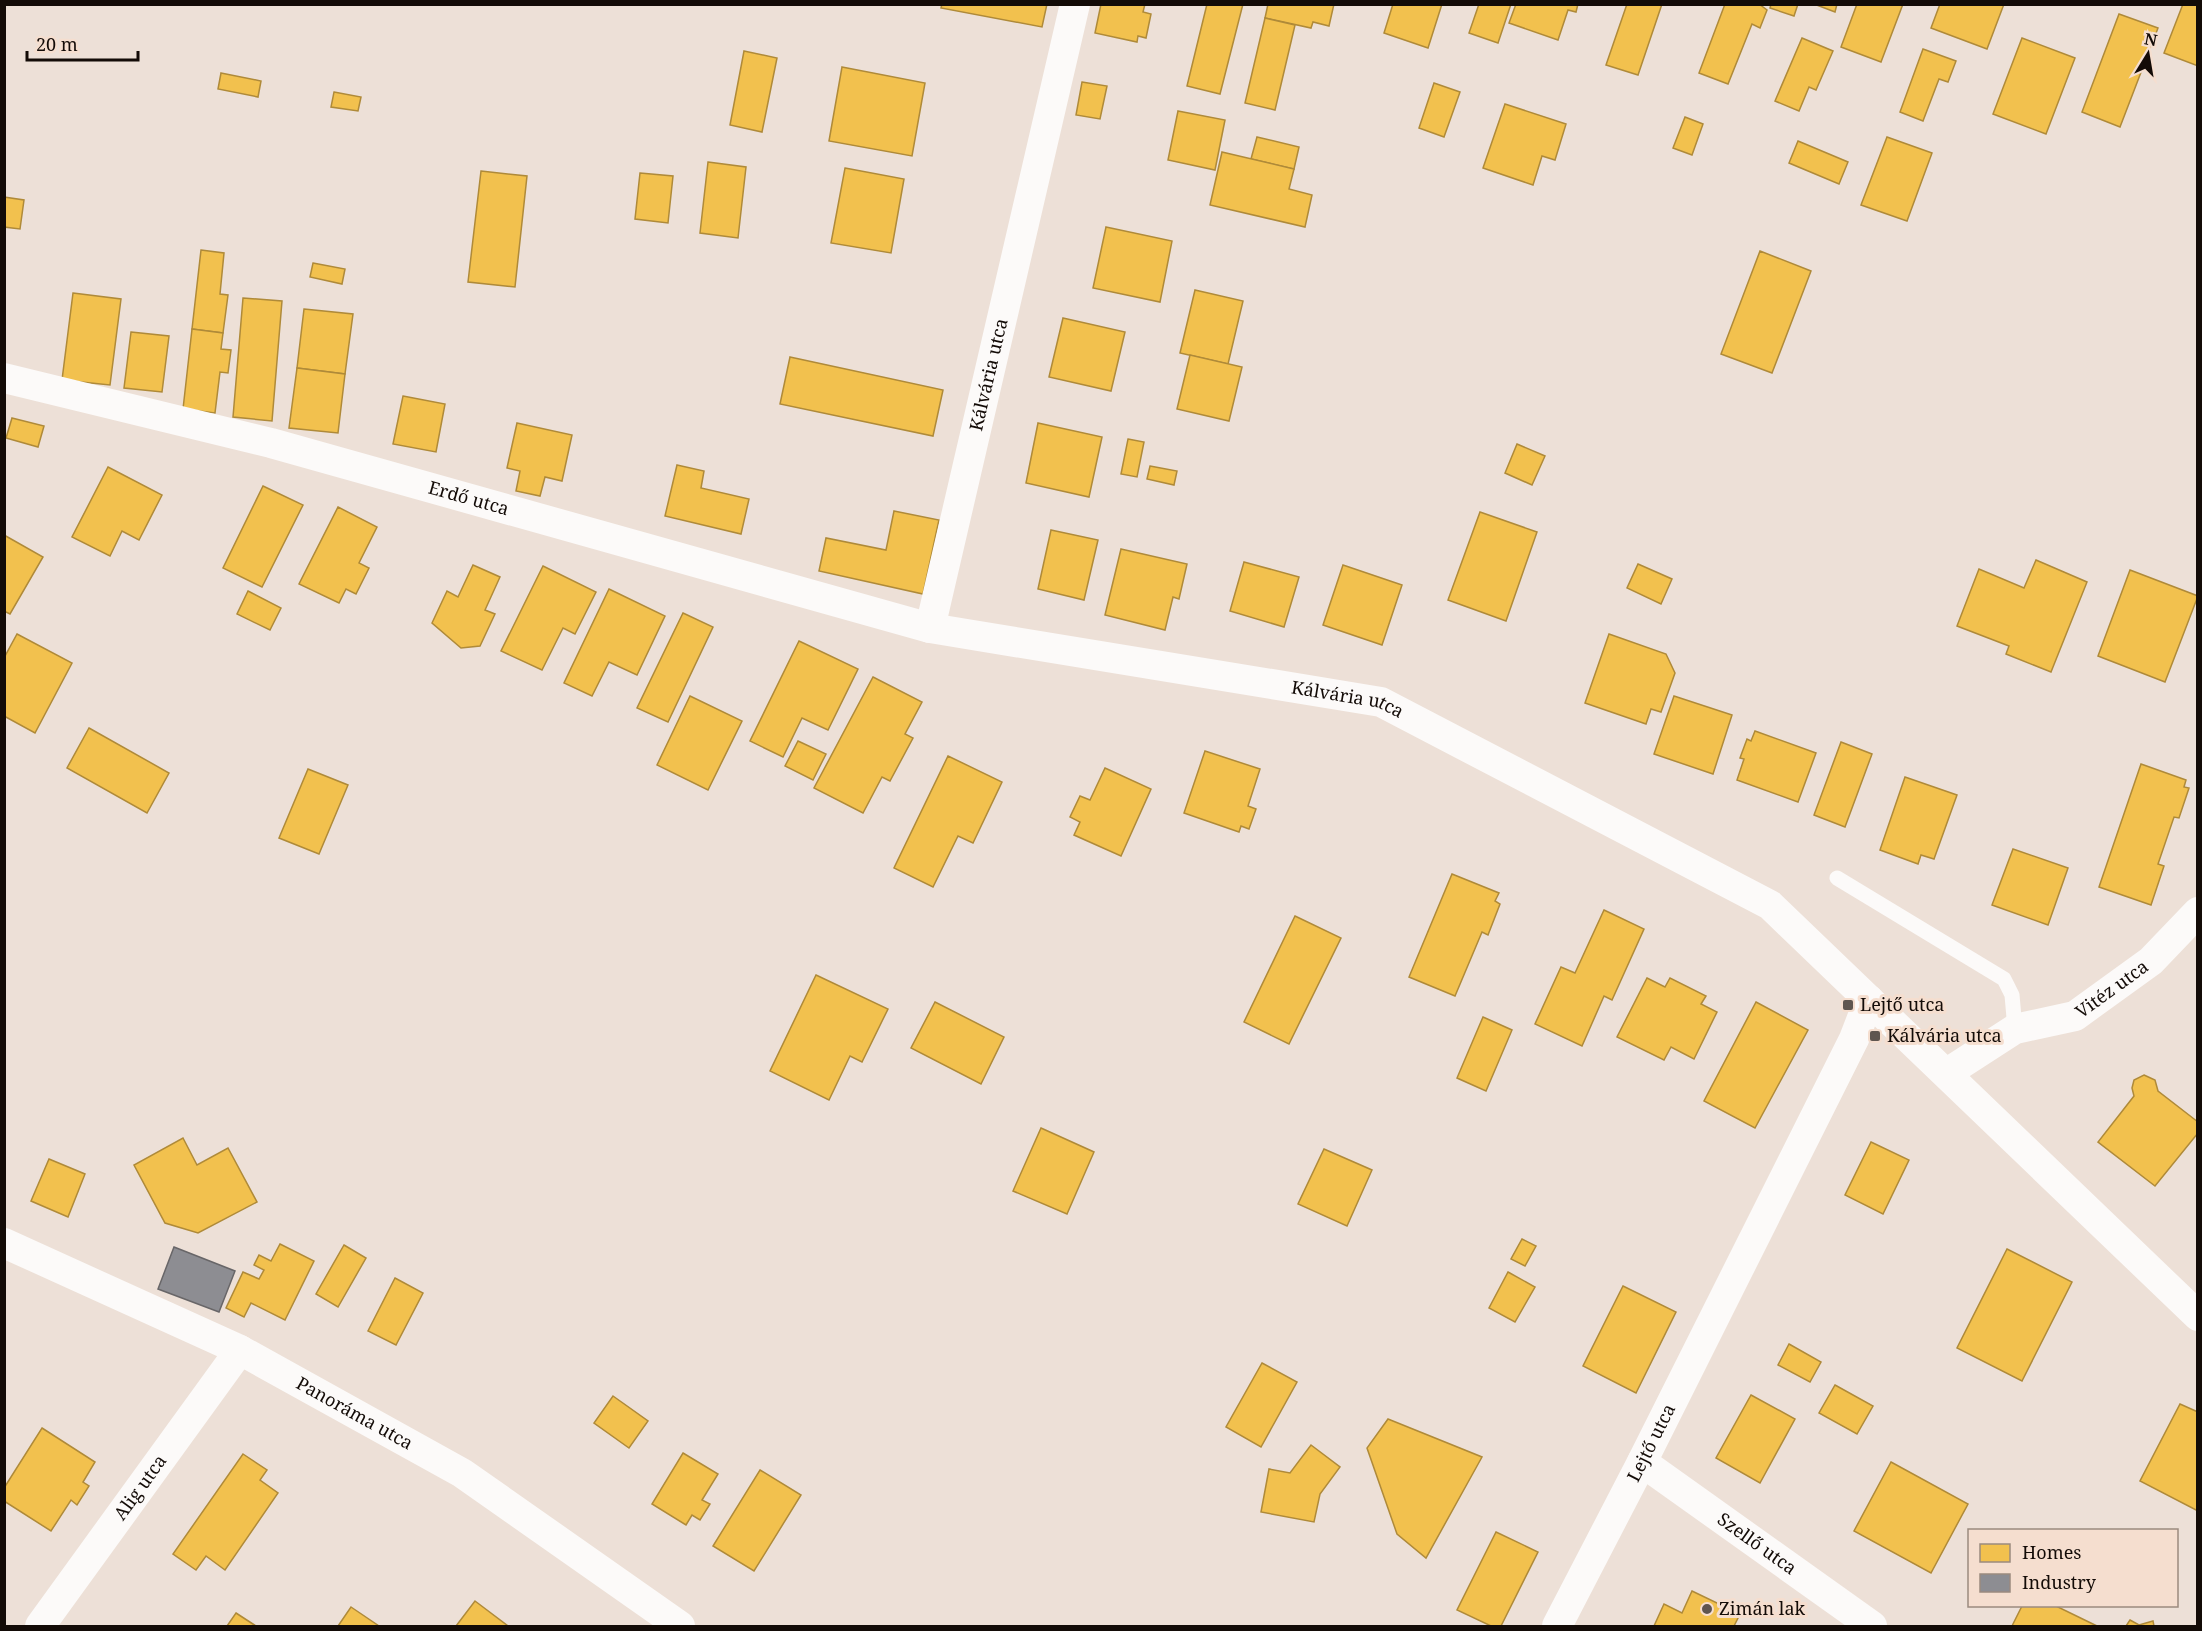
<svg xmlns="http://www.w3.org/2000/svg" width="2202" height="1631" viewBox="0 0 2202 1631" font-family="'Noto Serif',serif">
  <rect width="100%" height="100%" fill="#ede0d7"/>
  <g fill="#f2c14e" stroke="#af8a39" stroke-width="1.5">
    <path d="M942,4h105l-5,23 -101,-19z"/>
    <path d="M1101,4h44l-2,8 8,2 -5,24 -8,-2 -1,6 -42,-9z"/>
    <path d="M1207,4h36l-23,90 -33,-8z"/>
    <path d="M1268,4h66l-5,22 -16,-4 -2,6 -46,-10z"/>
    <path d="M1393,4h49l-14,44 -44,-15z"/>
    <path d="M1479,4h32l-13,39 -29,-10z"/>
    <path d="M1516,4h62l-2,8 -8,-2 -10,30 -49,-17z"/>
    <path d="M1627,4h35l-24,71 -32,-10z"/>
    <path d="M1725,4h34l8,6 -7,18 -8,-4 -24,60 -29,-11z"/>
    <path d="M1771,4h27l-4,12 -24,-8z"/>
    <path d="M1814,4h23l-2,8z"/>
    <path d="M1857,4h46l-22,58 -40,-15z"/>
    <path d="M1940,4h64l-17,45 -56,-21z"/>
    <path d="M2183,4h15v62l-34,-13z"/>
    <path d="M2119,14l39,14 -38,99 -38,-15z"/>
    <path d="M1265,18l30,7 -20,85 -30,-7z"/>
    <path d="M1802,38l31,13 -17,39 -7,-3 -10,24 -24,-10z"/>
    <path d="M2022,38l53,20 -29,76 -53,-20z"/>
    <path d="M1923,49l33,12 -8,21 -9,-3 -16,42 -23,-9z"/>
    <path d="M744,51l33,7 -15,74 -32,-7z"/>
    <path d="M842,67l83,16 -13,73 -83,-15z"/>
    <path d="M221,73l40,8 -3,16 -40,-8z"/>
    <path d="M1082,82l25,4 -7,33 -24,-4z"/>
    <path d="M1434,83l26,9 -16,45 -25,-9z"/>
    <path d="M334,92l27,5 -3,14 -27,-4z"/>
    <path d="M1505,104l61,20 -11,36 -13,-4 -9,29 -50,-17z"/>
    <path d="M1178,111l47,9 -10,50 -47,-10z"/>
    <path d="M1685,117l18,7 -11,31 -19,-7z"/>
    <path d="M1257,137l42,10 -5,22 -43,-10z"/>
    <path d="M1887,137l45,16 -25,68 -46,-16z"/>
    <path d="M1798,141l50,21 -9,22 -50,-21z"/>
    <path d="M1222,152l72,17 -5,20 23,6 -7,32 -95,-22z"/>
    <path d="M708,162l38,5 -8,71 -38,-5z"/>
    <path d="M845,168l59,11 -13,74 -60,-10z"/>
    <path d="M481,171l46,5 -12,111 -47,-5z"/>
    <path d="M640,173l33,3 -5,47 -33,-4z"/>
    <path d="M4,197l20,3 -4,29 -16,-2z"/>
    <path d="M1106,227l66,14 -12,61 -67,-14z"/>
    <path d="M201,250l23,3 -4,41 8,1 -5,38 -31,-4z"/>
    <path d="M1760,251l51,20 -39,102 -51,-19z"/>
    <path d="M313,263l32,6 -3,15 -32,-7z"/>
    <path d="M1195,290l48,11 -15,63 -48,-11z"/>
    <path d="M73,293l48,6 -11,86 -48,-5z"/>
    <path d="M243,298l39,3 -10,120 -39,-4z"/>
    <path d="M304,309l49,5 -8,60 -48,-6z"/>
    <path d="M1063,318l62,14 -14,59 -62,-14z"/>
    <path d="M192,329l31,4 -2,16 10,1 -3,23 -8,-1 -5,41 -32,-4z"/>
    <path d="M131,332l38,4 -7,56 -38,-4z"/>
    <path d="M1190,355l52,12 -13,54 -52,-12z"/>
    <path d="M790,357l153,33 -10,46 -153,-32z"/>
    <path d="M297,368l48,6 -7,59 -49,-5z"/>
    <path d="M403,396l42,8 -9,48 -43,-8z"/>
    <path d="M12,418l32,8 -6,21 -32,-9z"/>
    <path d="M517,423l55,12 -10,46 -17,-4 -5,19 -24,-5 4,-20 -13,-3z"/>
    <path d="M1038,423l64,14 -13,60 -63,-14z"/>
    <path d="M1128,439l16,3 -7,35 -16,-3z"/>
    <path d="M1517,444l28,12 -13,29 -27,-12z"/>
    <path d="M677,465l27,6 -3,17 48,11 -8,35 -76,-18z"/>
    <path d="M1150,466l27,5 -3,14 -27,-6z"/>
    <path d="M108,467l54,28 -23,45 -17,-9 -12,25 -38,-19z"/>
    <path d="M263,486l40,19 -41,82 -39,-19z"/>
    <path d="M338,507l39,20 -18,36 10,5 -13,26 -10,-5 -7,14 -40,-19z"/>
    <path d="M894,511l45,9 -16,74 -104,-23 7,-33 60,12z"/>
    <path d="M1480,512l57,20 -31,89 -58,-21z"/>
    <path d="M1051,530l47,10 -14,60 -46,-11z"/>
    <path d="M4,535l39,22 -33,57 -6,-3z"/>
    <path d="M1121,549l66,15 -8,35 -6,-2 -8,33 -60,-15z"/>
    <path d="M2036,560l51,22 -36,90 -45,-18 3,-8 -52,-20 22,-57 45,19z"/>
    <path d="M1244,562l55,15 -15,50 -54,-16z"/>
    <path d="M1638,564l34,15 -11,25 -34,-16z"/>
    <path d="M473,565l27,12 -15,33 10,4 -15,32 -19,2 -29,-25 15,-32 11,6z"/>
    <path d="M1343,565l59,20 -20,60 -59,-20z"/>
    <path d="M543,566l53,26 -21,42 -12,-6 -21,42 -41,-19z"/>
    <path d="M2130,570l68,26 -33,86 -67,-26z"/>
    <path d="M609,589l56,27 -28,59 -28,-13 -17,34 -28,-13z"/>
    <path d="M248,591l33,17 -11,22 -33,-16z"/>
    <path d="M683,613l30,14 -45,95 -31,-14z"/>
    <path d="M17,634l55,29 -37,70 -31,-17v-58z"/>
    <path d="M1609,634l57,20 9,19 -14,39 -10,-3 -5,15 -61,-21z"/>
    <path d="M799,641l59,28 -30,61 -26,-12 -19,39 -33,-16z"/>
    <path d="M873,677l49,25 -17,32 8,4 -23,43 -8,-4 -19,36 -49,-25z"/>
    <path d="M690,696l52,25 -34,69 -51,-25z"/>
    <path d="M1674,696l58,19 -19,59 -59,-20z"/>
    <path d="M89,728l80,45 -22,40 -80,-45z"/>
    <path d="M1755,731l61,22 -18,49 -61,-22 7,-21 -4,-1 7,-19 4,2z"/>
    <path d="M798,741l28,13 -13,26 -28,-14z"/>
    <path d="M1841,742l31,12 -27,73 -31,-12z"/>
    <path d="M1205,751l55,18 -12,37 8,3 -7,20 -8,-3 -2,6 -55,-19z"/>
    <path d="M948,756l54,26 -29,61 -15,-7 -25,51 -39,-19z"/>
    <path d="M2141,764l45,16 -2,7 5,1 -10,30 -5,-1 -16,47 6,2 -13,39 -52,-18z"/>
    <path d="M1105,768l46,21 -30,67 -47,-21 6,-13 -10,-5 10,-21 10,4z"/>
    <path d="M308,769l40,16 -29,69 -40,-16z"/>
    <path d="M1905,777l52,18 -23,64 -13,-4 -3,9 -38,-14z"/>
    <path d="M2013,849l55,19 -20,57 -56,-20z"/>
    <path d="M1452,874l47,19 -4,8 5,3 -12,31 -6,-3 -27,64 -46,-19z"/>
    <path d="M1604,910l40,19 -32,71 -8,-4 -22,50 -47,-22 26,-57 14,6z"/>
    <path d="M1295,916l46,22 -52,106 -45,-22z"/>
    <path d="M816,975l72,34 -26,53 -12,-6 -21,44 -59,-29z"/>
    <path d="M1647,978l18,9 5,-9 36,18 -5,8 16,8 -23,47 -23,-12 -7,13 -47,-23z"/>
    <path d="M935,1002l69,35 -23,47 -70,-36z"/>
    <path d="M1756,1002l52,28 -53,98 -51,-27z"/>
    <path d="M1483,1017l29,13 -26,61 -29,-13z"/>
    <path d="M2144,1075l11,5 3,11 40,31v11l-43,53 -57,-44 36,-46 -2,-8 2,-8z"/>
    <path d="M1041,1128l53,24 -27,62 -54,-23z"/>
    <path d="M183,1138l14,27 31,-17 29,54 -59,31 -33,-10 -31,-58z"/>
    <path d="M1871,1142l38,18 -26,54 -38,-19z"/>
    <path d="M1324,1149l48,21 -25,56 -49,-22z"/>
    <path d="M49,1159l36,15 -17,43 -37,-16z"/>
    <path d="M1522,1239l14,7 -11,20 -14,-7z"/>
    <path d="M280,1244l34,17 -29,59 -34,-17 -7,14 -18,-9 17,-36 16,7 5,-9 -10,-5 5,-10 12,6z"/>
    <path d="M344,1245l22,13 -28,49 -22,-13z"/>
    <path d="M2007,1249l65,33 -50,99 -65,-33z"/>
    <path d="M1508,1272l27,15 -20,35 -26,-14z"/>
    <path d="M395,1278l28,15 -27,52 -28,-14z"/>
    <path d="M1623,1286l53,26 -40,81 -53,-27z"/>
    <path d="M1789,1344l32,18 -11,20 -32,-17z"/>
    <path d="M1262,1363l35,19 -36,65 -35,-20z"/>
    <path d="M1835,1385l38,21 -16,28 -38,-21z"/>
    <path d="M1751,1395l44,24 -35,64 -44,-25z"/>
    <path d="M613,1396l35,25 -19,27 -35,-25z"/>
    <path d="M2180,1404l18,8v99l-58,-30z"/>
    <path d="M1388,1419l94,38 -56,101 -29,-24 -30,-86z"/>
    <path d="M42,1428l53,34 -12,20 6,4 -12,19 -6,-5 -20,31 -47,-30v-13z"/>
    <path d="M1311,1445l29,22 -20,27 -6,28 -53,-10 8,-43 21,4z"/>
    <path d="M683,1453l35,21 -16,26 8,4 -10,16 -8,-5 -6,10 -34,-21z"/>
    <path d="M243,1454l24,16 -7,10 18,13 -53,77 -19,-14 -10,14 -23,-16z"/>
    <path d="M1891,1462l77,42 -37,69 -77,-42z"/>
    <path d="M760,1470l41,25 -47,76 -41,-25z"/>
    <path d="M1496,1532l42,20 -37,74h-10l-34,-16z"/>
    <path d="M1692,1591l48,23 -6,12h-80l10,-22 18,9z"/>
    <path d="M475,1601l33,25h-52z"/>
    <path d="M2022,1606h34l41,20h-85z"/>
    <path d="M351,1607l28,19h-41z"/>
    <path d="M236,1613l20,13h-29z"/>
    <path d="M2130,1620l9,5 14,-4 1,5h-28z"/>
  </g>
  <path fill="#8d8d92" stroke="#686668" stroke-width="1.5" d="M174,1247l61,24 -16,41 -61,-23z"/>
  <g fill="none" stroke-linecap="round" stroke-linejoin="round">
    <path stroke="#fcfaf9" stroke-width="15" d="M1837,878l167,101 8,16 3,34"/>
    <g stroke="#fcfaf9" stroke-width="30">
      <path id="s1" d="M4,378l267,65 659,185 451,74 389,203 428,411"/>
      <path id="s2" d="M930,628l145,-624"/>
      <path id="s3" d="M1947,1073l68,-44 60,-13 76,-55 47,-49"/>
      <path id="s4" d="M4,1243l236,107 222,123 218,153"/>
      <path id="s5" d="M1642,1462l230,164"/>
      <path id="s6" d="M40,1626l200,-276"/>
      <path id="s7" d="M1557,1626l85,-164 212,-423 15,-39"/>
    </g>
  </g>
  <g fill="#5f5650" stroke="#f5decf" stroke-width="2">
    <rect x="1842" y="999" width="12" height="12" rx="3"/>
    <rect x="1869" y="1030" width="12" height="12" rx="3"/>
    <circle cx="1707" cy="1609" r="6"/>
  </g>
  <g text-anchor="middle" stroke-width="6" stroke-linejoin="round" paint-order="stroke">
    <g font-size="18" fill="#130b07" stroke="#f5decf">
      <text dy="6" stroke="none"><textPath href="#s2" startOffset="260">Kálvária utca</textPath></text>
      <text dy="6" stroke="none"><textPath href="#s1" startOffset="480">Erdő utca</textPath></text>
      <text dy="6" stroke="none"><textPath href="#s1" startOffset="1383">Kálvária utca</textPath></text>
      <text dy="6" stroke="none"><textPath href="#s3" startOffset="188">Vitéz utca</textPath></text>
      <text dy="6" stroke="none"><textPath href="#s4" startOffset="390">Panoráma utca</textPath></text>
      <text dy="6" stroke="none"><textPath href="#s7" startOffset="206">Lejtő utca</textPath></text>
      <text dy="6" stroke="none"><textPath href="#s6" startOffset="171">Alig utca</textPath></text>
      <text dy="6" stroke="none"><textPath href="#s5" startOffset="141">Szellő utca</textPath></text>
    </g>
    <g font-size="18" fill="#130b07" stroke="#f5decf" text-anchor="start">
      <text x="1860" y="1011">Lejtő utca</text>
      <text x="1887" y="1042">Kálvária utca</text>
      <text x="1719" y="1615">Zimán lak</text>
    </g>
  </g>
  <rect width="2202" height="1631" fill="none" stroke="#130b07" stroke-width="12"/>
  <rect x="1968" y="1529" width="210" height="78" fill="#f5decf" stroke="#9b8a7f" stroke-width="1.5"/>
  <rect x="1980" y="1544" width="30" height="18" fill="#f2c14e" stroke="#9b8a7f" stroke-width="1.5"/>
  <text x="2022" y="1559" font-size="18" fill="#130b07">Homes</text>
  <rect x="1980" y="1574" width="30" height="18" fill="#8d8d92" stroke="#9b8a7f" stroke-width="1.5"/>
  <text x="2022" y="1589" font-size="18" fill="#130b07">Industry</text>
  <g transform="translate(2148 54) rotate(11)" stroke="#f5decf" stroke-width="4.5" paint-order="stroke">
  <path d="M0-4.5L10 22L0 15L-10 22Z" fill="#130b07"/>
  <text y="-9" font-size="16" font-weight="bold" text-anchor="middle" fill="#130b07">N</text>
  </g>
  <path d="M27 51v9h111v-9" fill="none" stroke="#130b07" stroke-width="3"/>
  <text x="36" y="51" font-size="18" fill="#130b07" stroke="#f5decf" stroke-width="4.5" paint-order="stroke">20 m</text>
</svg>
